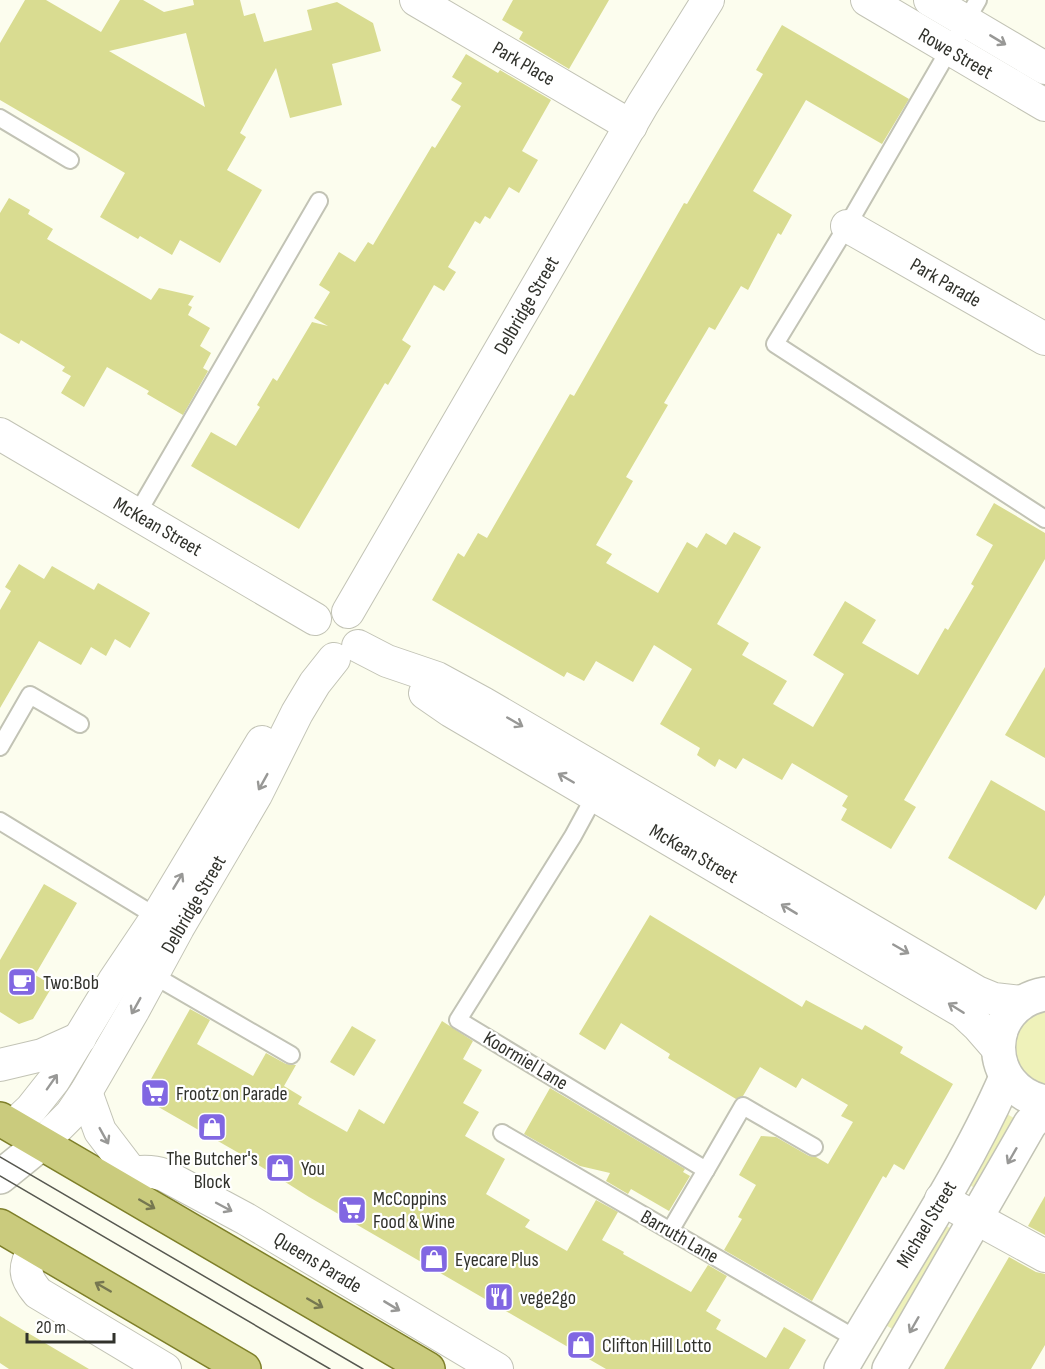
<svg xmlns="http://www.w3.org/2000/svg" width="1045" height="1369" viewBox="0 0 1045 1369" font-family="'Sofia Sans Condensed',sans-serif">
  <rect width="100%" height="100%" fill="#fcfdee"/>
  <g fill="#eff2ba">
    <path d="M1045,1012v74c-4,-1 -10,-3 -14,-5 -3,-2 -7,-7 -9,-11 -19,-23 -4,-52 23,-58z"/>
    <path d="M1002,1111l20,12 -39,70 -20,-12z"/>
    <path d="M938,1221l20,12 -58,100 -22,-12z"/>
  </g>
  <g fill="#d9dc91" fill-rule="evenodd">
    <path d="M25,0h21l55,32 19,-32h23l21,12 30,-7 -1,-5h47l4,16 11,-3 9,29 48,-12 -5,-20 30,-8 36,21 8,28 -49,13 10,41 -52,13 -14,-50 -36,65 6,4 -19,33 35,20 -42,73 -40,-23 -8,15 -32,-19 -2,3 -38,-22 25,-44 -125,-73v-57zM186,33l19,74 -96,-56z"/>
    <path d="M513,0h96l-40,69 -50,-30 4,-7 -21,-12z"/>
    <path d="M782,25l127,74 -27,45 -76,-44 -53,91 39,24 -11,20 -3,-2 -30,57 -7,-4 -26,44 -6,-3 -45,76 4,2 -42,72 7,4 -37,64 16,9 -6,9 52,30 29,-51 10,6 9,-15 20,12 8,-13 27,15 -44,77 32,19 -7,12 45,26 -14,23 40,23 31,-53 -31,-19 32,-54 31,19 -14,23 56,32 27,-47 3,2 26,-44 -3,-2 22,-39 -17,-10 18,-32 51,30v26l-141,241 12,7 -25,42 -50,-29 6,-11 -5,-3 6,-10 -56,-33 -10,17 -39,-22 -7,11 -17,-10 -4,8 -18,-12 3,-7 -40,-24 32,-55 -38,-24 -21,37 -37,-21 -12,20 -17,-9 -3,5 -132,-77 26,-47 6,4 14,-24 9,5 83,-144 4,2 110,-193 3,1 76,-130 -7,-4z"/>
    <path d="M466,54l32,19 2,-3 51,30 -29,51 16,9 -19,33 -10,-6 -19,32 -5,-3 -5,8 -5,-3 -27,46 8,5 -12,19 -10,-6 -32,55 9,6 -23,39 -3,-2 -86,146 -108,-63 20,-34 25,14 24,-39 -3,-2 16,-27 4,3 35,-59 16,4 -14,-8 16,-26 -11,-7 20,-33 16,10 13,-20 5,3 59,-99 3,2 26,-42 -10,-6 11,-17 -10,-6z"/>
    <path d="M9,198l21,12 -2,4 25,15 -6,10 104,61 8,-12 35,8 -6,9 4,2 -4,8 22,13 -10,18 11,7 -8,15 5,3 -25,44 -36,-21 2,-3 -42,-24 -23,40 -23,-14 10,-17 -9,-5 3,-4 -44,-27 -2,4 -19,-11v-120z"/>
    <path d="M19,564l25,15 8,-13 42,24 4,-7 52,30 -20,35 -15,-9 -9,17 -15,-9 -10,18 -42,-24 -39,67v-98l11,-19 -6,-4z"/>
    <path d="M1045,667v91l-40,-23z"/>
    <path d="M991,780l54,31v84l-9,15 -88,-52z"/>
    <path d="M44,884l33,19 -42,72 18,10 -20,34 -14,5 -19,-12v-52z"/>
    <path d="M650,915l152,92 4,-7 56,30 3,-5 38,22 -3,6 53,31 -49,86 -10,-6 -8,14 -3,-2 -71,125 -88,-51 18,-31 -4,-2 18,-32 -17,-10 22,-39 15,1 33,19 7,1 12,7 25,-42 -12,-6 7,-11 -46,-27 -6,10 -36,-21 -17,29 -7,3 -68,-41 2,-4 -49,-31 -16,27 -26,-16z"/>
    <path d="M190,1009l20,11 -13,24 56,32 13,-23 20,11 10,1 -12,21 18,11 -4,7 49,28 12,-23 25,15 58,-103 31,20 -10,18 19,11 -19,33 16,9 -14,24 40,23 -19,35 44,26 -5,7 42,24 29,-51 22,12 -16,28 22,12 -1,2 68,38 17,-27 19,11 -21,35 15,9 -5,9 50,29 18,-31 22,13 -17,29h-183l-297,-172 -65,-41 -103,-59z"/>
    <path d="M352,1026l24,14 -22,36 -24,-14z"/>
    <path d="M550,1088l135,81 -2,3 7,4 -21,35 -38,-22 -3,5 -22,-13 4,-8 -30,-7 -56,-32z"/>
    <path d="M1045,1196v39l-17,-9z"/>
    <path d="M1009,1257l27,15 9,2v71l-14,24h-87z"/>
    <path d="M0,1316l28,17 61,36h-80l-9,-6z"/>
  </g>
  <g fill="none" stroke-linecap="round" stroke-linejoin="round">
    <g stroke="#c2c3b5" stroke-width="20">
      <g id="lane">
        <path d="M978,0l-131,226 -72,118 270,175"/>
        <path d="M0,118l70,42"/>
        <path d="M137,514l182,-313"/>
        <path d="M0,747l30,-52 50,29"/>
        <path d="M598,790l-25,46 -115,184 248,150 37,-64 71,41"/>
        <path d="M0,821l157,96"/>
        <path d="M153,975l138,80"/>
        <path d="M502,1133l356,207"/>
        <path d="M670,1231l36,-61"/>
      </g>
    </g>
    <g stroke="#c2c3b5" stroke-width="34">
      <g id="street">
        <path d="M416,0l215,126"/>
        <path d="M867,0l178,105"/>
        <path d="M930,0l115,68"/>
        <path d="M847,226l198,113"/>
        <path d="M0,434l315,185"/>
        <path d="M348,612l295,-508 65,-104"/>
        <path d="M358,646l29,15 50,17 46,25 494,289 17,7 29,3"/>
        <path d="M425,693l26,18 512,301 15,14 20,23"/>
        <path d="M0,1065l42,-10 38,-17"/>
        <path d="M86,1092l14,39 32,42"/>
        <path d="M13,1126l18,-17 23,-29 60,-99 43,-64 105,-175"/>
        <path d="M42,1143l29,-29 15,-22 47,-81 45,-83 78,-133 41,-82 18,-30 19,-24"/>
        <path d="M105,1179c19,-5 40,-11 59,-4l82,44 251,150"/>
        <path d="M941,1199l104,57"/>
        <path d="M34,1247c-9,21 -12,27 4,46l127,76"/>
      </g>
    </g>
    <g stroke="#c2c3b5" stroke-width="36">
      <g id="secondary">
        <path d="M1045,994c-62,11 -62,95 0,108"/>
        <path d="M0,1177l42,-34"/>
        <path d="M841,1369c55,-96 121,-191 165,-292"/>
        <path d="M889,1369l141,-245 15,-15"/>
      </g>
    </g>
    <g stroke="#7e7f29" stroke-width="36">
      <g id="primary">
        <path d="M0,1119l428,250"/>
        <path d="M0,1226l244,143"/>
      </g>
    </g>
    <use href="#lane" stroke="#fff" stroke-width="16"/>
    <use href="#street" stroke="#fff" stroke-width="32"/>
    <use href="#secondary" stroke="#fff" stroke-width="33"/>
    <use href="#primary" stroke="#cacb7d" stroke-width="33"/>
    <g stroke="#575850" stroke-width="1.5">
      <path d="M0,1157l363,212"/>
      <path d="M0,1176l330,193"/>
    </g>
  </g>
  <defs><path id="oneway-shaft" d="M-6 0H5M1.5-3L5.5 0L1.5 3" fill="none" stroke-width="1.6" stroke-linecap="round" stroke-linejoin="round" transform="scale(1.5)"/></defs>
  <g stroke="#989896">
    <use href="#oneway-shaft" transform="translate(998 40) rotate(31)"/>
    <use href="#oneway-shaft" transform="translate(515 722) rotate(30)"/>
    <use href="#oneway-shaft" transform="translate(566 778) rotate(-150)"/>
    <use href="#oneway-shaft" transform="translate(263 782) rotate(119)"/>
    <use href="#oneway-shaft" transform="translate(178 881) rotate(-59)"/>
    <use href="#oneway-shaft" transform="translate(789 909) rotate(-149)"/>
    <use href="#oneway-shaft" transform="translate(901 949) rotate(30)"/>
    <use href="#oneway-shaft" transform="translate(136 1006) rotate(119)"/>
    <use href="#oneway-shaft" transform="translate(956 1008) rotate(-148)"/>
    <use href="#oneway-shaft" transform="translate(52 1082) rotate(-55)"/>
    <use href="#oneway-shaft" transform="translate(104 1136) rotate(61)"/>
    <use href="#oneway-shaft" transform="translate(1012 1156) rotate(120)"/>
    <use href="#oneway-shaft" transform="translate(224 1207) rotate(28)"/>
    <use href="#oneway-shaft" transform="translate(392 1306) rotate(31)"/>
    <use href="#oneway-shaft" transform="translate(914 1325) rotate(120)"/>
  </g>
  <g stroke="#767750">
    <use href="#oneway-shaft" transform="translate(147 1204) rotate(30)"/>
    <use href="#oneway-shaft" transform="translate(103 1287) rotate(-150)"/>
    <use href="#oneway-shaft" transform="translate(315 1303) rotate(30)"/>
  </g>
  <defs>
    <g id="cafe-square" transform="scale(1.5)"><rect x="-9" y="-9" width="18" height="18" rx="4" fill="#8167e2" stroke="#fff"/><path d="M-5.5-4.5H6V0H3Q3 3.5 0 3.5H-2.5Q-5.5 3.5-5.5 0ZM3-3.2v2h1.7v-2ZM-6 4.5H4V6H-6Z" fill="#fff"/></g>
    <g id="supermarket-square" transform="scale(1.5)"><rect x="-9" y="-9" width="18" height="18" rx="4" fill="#8167e2" stroke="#fff"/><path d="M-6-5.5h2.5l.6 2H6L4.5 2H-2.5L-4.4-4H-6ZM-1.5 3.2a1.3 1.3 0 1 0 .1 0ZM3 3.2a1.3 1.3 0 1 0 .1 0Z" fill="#fff"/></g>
    <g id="shop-square" transform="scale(1.5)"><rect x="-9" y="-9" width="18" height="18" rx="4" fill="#8167e2" stroke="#fff"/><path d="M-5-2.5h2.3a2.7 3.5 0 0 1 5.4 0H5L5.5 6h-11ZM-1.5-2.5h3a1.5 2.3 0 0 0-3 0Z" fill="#fff"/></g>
    <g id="restaurant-square" transform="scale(1.5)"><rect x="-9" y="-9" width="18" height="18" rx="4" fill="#8167e2" stroke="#fff"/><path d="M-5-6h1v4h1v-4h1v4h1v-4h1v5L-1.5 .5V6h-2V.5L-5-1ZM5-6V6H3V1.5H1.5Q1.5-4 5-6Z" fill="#fff"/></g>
  </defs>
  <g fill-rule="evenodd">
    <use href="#cafe-square" x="22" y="982"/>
    <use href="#supermarket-square" x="155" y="1093"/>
    <use href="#shop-square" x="212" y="1127"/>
    <use href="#shop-square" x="280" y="1168"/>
    <use href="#supermarket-square" x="352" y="1210"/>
    <use href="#shop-square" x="434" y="1259"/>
    <use href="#restaurant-square" x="499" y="1297"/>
    <use href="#shop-square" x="581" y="1345"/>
  </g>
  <g text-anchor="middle" stroke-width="4.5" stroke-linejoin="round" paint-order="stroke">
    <g font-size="20" fill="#31322c" stroke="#fff">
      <text transform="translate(956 53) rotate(30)" y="7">Rowe Street</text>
      <text transform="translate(524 63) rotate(30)" y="7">Park Place</text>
      <text transform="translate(946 282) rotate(30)" y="7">Park Parade</text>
      <text transform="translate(526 305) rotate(-60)" y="7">Delbridge Street</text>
      <text transform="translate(158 526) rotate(30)" y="7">McKean Street</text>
      <text transform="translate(694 853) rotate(30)" y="7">McKean Street</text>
      <text transform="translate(193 904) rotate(-60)" y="7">Delbridge Street</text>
      <text transform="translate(526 1060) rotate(31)" y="7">Koormiel Lane</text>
      <text transform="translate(926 1224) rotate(-59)" y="7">Michael Street</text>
      <text transform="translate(680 1236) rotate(30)" y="7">Barruth Lane</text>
      <text transform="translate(318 1262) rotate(31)" y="7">Queens Parade</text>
    </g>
    <g font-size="20" fill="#31322c" stroke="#fff" text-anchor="start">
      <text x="43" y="989">Two:Bob</text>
      <text x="176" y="1100">Frootz on Parade</text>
      <text x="212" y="1165" text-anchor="middle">The Butcher's<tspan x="212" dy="23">Block</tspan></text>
      <text x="301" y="1175">You</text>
      <text x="373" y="1205">McCoppins<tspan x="373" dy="23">Food &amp; Wine</tspan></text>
      <text x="455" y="1266">Eyecare Plus</text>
      <text x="520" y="1304">vege2go</text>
      <text x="602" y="1352">Clifton Hill Lotto</text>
    </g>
  </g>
  <path d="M27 1333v9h87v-9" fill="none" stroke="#31322c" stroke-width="3"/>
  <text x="36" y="1333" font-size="18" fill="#31322c" stroke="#ffffff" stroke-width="4.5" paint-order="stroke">20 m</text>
</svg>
